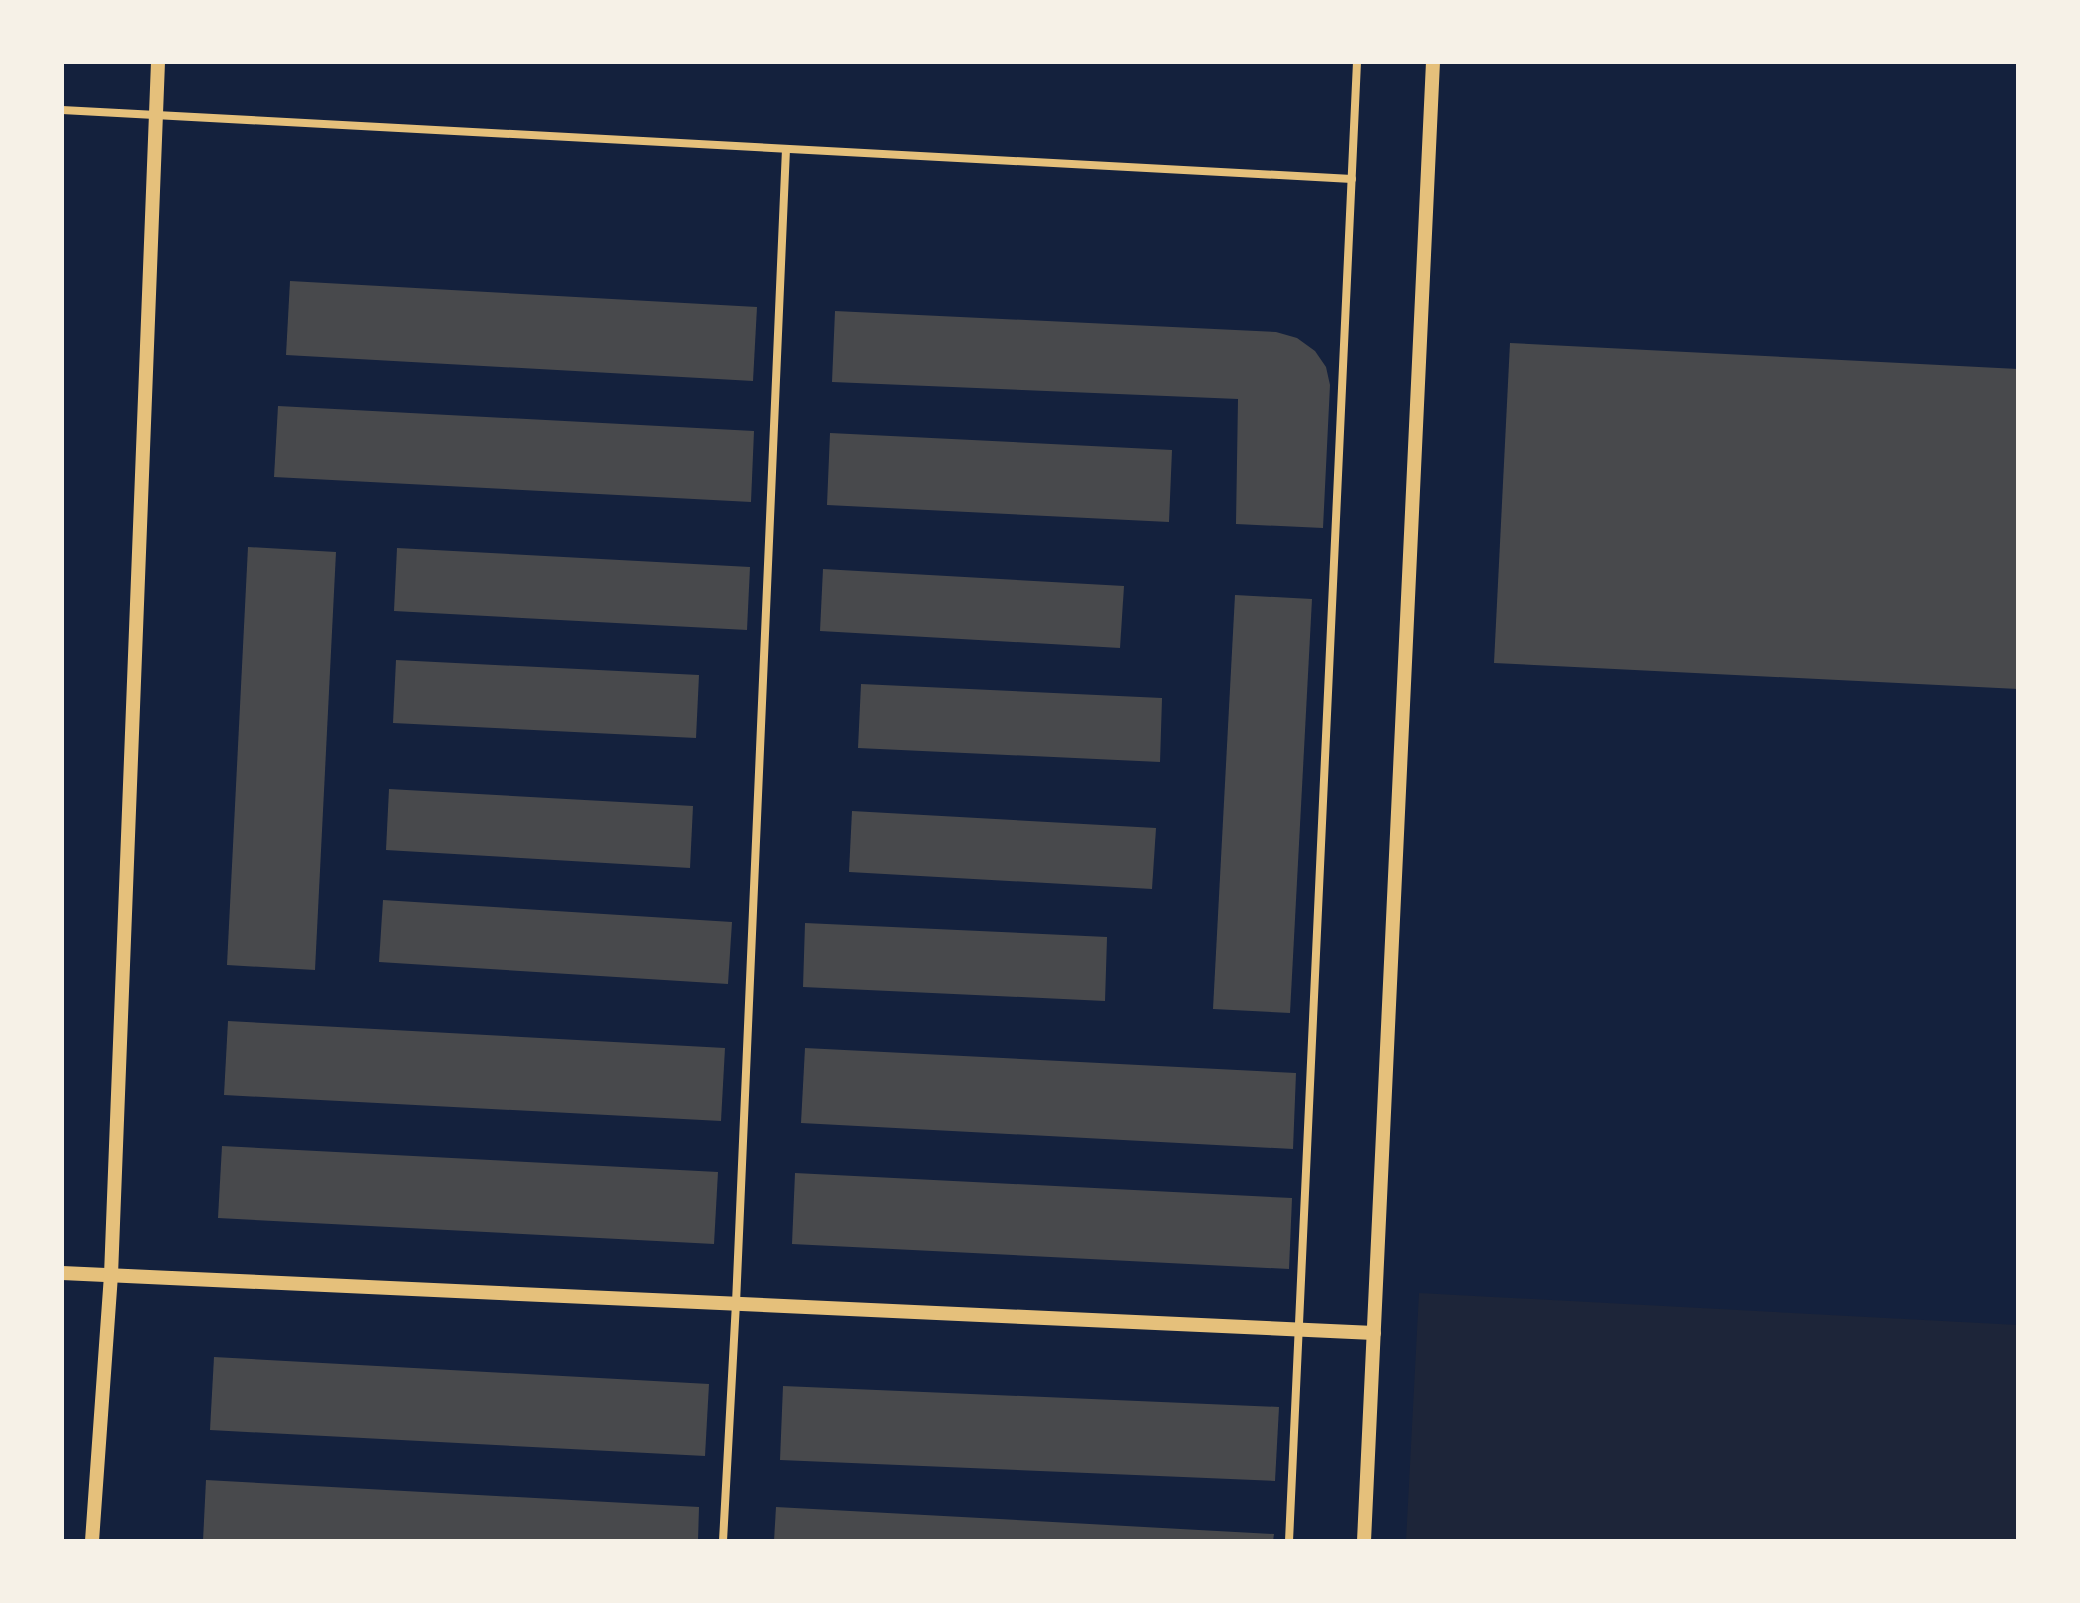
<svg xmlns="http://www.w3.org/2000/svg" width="2080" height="1603" viewBox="0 0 2080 1603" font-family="'IBM Plex Sans',sans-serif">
  <rect width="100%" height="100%" fill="#14213d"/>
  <path fill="#1d2539" d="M1419,1293l599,32v216h-612z"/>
  <g fill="#48494c">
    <path d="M290,281l467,26 -4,74 -467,-26z"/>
    <path d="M835,311l441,21 21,6 18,13 11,16 4,18 -7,143 -87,-4 2,-125 -406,-17z"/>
    <path d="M1510,343l508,26v320l-524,-26z"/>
    <path d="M278,406l476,25 -3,71 -477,-25z"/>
    <path d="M830,433l342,17 -3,72 -342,-17z"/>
    <path d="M248,547l88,5 -21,418 -88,-5z"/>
    <path d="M397,548l353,19 -3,63 -353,-19z"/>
    <path d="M823,569l301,17 -4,62 -300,-17z"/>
    <path d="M1235,595l77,4 -22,414 -77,-4z"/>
    <path d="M396,660l303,15 -3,63 -303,-15z"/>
    <path d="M861,684l301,14 -2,64 -302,-14z"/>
    <path d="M389,789l304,17 -3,62 -304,-18z"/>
    <path d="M852,811l304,17 -4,61 -303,-17z"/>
    <path d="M383,900l349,22 -4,62 -349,-22z"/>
    <path d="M805,923l302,14 -2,64 -302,-14z"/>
    <path d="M228,1021l497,27 -4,73 -497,-26z"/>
    <path d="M805,1048l491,25 -3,76 -492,-26z"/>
    <path d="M222,1146l496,26 -4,72 -496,-26z"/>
    <path d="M795,1173l497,25 -3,71 -497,-25z"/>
    <path d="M214,1357l495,27 -4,72 -495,-26z"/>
    <path d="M783,1386l496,21 -4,74 -495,-21z"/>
    <path d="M206,1480l493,27 -1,34h-495z"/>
    <path d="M776,1507l498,27 -1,7h-499z"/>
  </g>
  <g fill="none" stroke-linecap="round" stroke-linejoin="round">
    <g stroke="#e5c07b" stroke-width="8">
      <path d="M62,110l1290,69"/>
      <path d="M723,1541l13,-238 50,-1154"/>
      <path d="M1289,1541l68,-1479"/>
    </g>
    <g stroke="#e5c07b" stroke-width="14">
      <path d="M62,1273l1312,60"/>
      <path d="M92,1541l19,-266 47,-1213"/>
      <path d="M1364,1541l69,-1479"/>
    </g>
  </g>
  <rect width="2080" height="1603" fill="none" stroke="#f6f1e7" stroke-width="128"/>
</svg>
